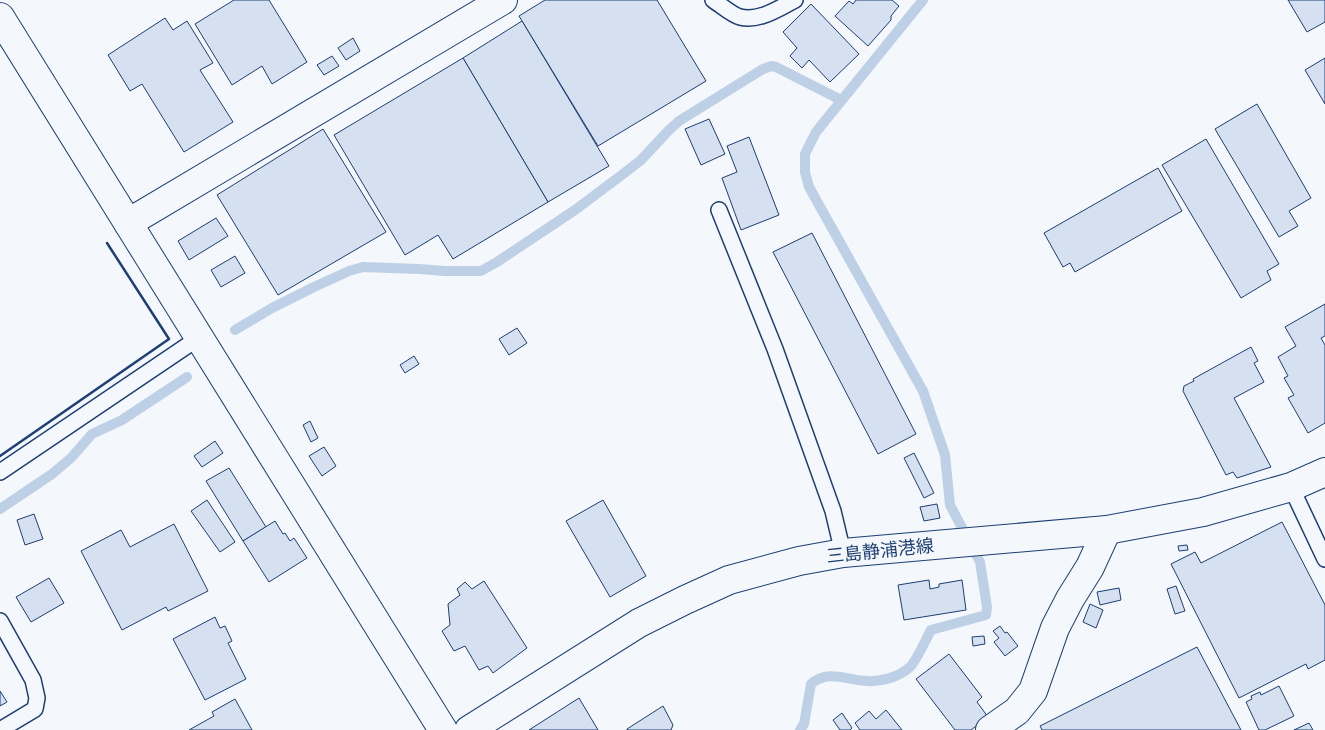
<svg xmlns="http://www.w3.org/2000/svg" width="1325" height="730" viewBox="0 0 1325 730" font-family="'PT Sans','Noto Sans JP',sans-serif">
  <rect width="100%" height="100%" fill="#f4f7fb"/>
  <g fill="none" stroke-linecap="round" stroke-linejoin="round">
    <g stroke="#bed0e5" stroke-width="10">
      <path d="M235,330l37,-22 42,-21 35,-16 14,-4 56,2 26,2h36l16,-9 78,-52 48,-36 18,-14 28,-30 10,-9 84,-52 8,-3 5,1 65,33"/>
      <path d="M0,509l52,-35 19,-16 21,-24 30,-14 65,-43"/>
      <path d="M800,730l4,-6 7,-40c17,-15 36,-4 56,-3 14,1 32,-4 43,-14 7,-7 16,-28 21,-37l55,-15 1,-8 -7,-45 -30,-57 -5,-50 -22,-64 -114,-204 -4,-15v-18l11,-22 107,-132"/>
    </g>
  </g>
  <g fill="#d5e0f0" stroke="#1d3f73">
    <path d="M234,0h35l38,62 -35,22 -10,-18 -30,19 -37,-61z"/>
    <path d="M545,0h112l49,81 -108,65 -79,-130z"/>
    <path d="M856,0h36l7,6 -8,10v4l-23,26 -33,-30 14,-15 4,3z"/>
    <path d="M1288,0h37v22l-18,10z"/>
    <path d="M811,4l48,50 -29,28 -21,-22 -7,8 -12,-12 7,-8 -14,-16z"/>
    <path d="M165,18l8,12 14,-9 26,42 -13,7 33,52 -49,30 -42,-68 -12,7 -22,-36z"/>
    <path d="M522,21l87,145 -61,36 -85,-144z"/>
    <path d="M353,38l7,13 -14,9 -8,-12z"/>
    <path d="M332,56l7,10 -15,9 -7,-10z"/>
    <path d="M463,58l85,144 -95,57 -15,-24 -33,20 -71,-120z"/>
    <path d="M1325,58v46l-20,-34z"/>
    <path d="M1257,104l54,94 -22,13 9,15 -19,11 -64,-108z"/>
    <path d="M709,119l16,35 -24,11 -16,-36z"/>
    <path d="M323,129l63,103 -108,63 -61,-100z"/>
    <path d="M749,137l30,78 -38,15 -19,-52 15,-6 -10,-26z"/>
    <path d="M1206,139l73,125 -12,7 4,9 -30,18 -79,-133z"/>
    <path d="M1158,168l24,43 -107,61 -5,-9 -7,4 -19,-34z"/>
    <path d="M216,218l12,18 -39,24 -11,-19z"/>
    <path d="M812,233l104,201 -38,20 -105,-202z"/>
    <path d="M235,256l10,17 -24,14 -10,-17z"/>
    <path d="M1325,304v32l-4,2 4,7v78l-17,10 -20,-35 6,-3 -10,-17 4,-2 -10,-19 18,-11 -11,-19z"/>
    <path d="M517,328l10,15 -18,12 -10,-16z"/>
    <path d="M1251,347l7,14 -4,2 10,19 -30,16 37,69 -34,11 -4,-6 -7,3 -43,-84 1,-5 10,-5 -1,-2z"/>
    <path d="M414,356l5,8 -14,9 -5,-8z"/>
    <path d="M310,421l8,17 -7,4 -8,-17z"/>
    <path d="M215,441l8,12 -21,14 -8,-11z"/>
    <path d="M324,447l12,19 -14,10 -13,-20z"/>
    <path d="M914,453l20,40 -10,5 -20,-40z"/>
    <path d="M229,468l37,59 -23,14 -37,-60z"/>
    <path d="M207,500l28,42 -15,10 -29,-41z"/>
    <path d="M603,500l43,76 -36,21 -44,-76z"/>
    <path d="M937,504l3,14 -16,3 -4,-14z"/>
    <path d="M34,514l9,25 -18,6 -8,-25z"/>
    <path d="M275,521l8,13 2,-1 5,8 4,-3 13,20 -38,24 -26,-41z"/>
    <path d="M1282,522l43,83v55l-17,9 -2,-5 -67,34 -68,-134 24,-12 6,11z"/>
    <path d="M174,524l34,67 -40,20 -2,-4 -44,23 -41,-79 40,-21 9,17z"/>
    <path d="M1187,545l1,5 -9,1 -1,-5z"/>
    <path d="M49,578l15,25 -33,19 -15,-25z"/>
    <path d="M929,580l1,9 9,-2v-3l23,-4 4,30 -62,10 -6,-35z"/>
    <path d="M484,581l43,67 -34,25 -5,-7 -9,4 -14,-24 -11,5 -12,-20 8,-6 -2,-21 12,-9 -3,-6 8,-7 7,7z"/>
    <path d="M1176,586l9,25 -10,3 -8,-25z"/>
    <path d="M1119,588l2,12 -21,5 -3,-13z"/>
    <path d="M1090,604l13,6 -7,18 -13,-6z"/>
    <path d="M215,617l5,11 5,-2 7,15 -4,2 18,36 -41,21 -32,-61z"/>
    <path d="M1000,626l5,7 2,-1 11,14 -13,10 -11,-14 5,-4 -6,-7z"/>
    <path d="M984,636l1,8 -12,2 -1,-9z"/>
    <path d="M1197,647l44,83h-199l-2,-4z"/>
    <path d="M949,654l33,43 -5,5 11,15 -17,13h-16l-39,-51z"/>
    <path d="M1279,686l15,30 -29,14h-6l-13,-28 6,-3 -1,-3 9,-4 1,3z"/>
    <path d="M0,691l7,11 -7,4z"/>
    <path d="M579,698l19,32h-69z"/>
    <path d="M235,699l17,31h-63l25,-14 -2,-4z"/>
    <path d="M663,706l10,19 -2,5h-44v-1z"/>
    <path d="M886,710l16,20h-42l-5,-7 14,-12 7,8z"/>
    <path d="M842,713l10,15 -2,2h-10l-7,-10z"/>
    <path d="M1309,723l4,7h-19z"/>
  </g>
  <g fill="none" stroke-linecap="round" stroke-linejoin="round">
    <g stroke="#1d3f73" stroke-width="18">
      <g id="lane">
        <path d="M713,0c8,5 19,15 27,17 19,5 39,-9 55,-17"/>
        <path d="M719,210l56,139 58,162 10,42"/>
        <path d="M0,472l200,-135"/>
        <path d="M1291,487l34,72"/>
        <path d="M0,621l33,59 4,18 -2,11 -35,21"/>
      </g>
    </g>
    <g stroke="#1d3f73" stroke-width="30">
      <g id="street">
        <path d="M128,223l375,-223"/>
        <path d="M990,730l27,-19 16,-20 22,-63 15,-29 20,-32 17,-37"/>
      </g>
    </g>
    <g stroke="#1d3f73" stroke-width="30">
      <g id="secondary">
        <path d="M0,17l443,713"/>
        <path d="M469,730l170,-107 46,-23 44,-20 70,-19 44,-8 264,-23 96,-18 88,-25 34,-15"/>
      </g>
    </g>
    <use href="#lane" stroke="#f4f7fb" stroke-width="15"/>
    <use href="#street" stroke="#f4f7fb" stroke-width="28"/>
    <use href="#secondary" stroke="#f4f7fb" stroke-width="28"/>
    <path stroke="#1d3f73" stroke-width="2.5" d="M0,456l169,-117 -62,-96"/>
  </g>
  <g text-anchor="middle" stroke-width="4" stroke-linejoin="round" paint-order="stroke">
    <g font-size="18" fill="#1d3f73" stroke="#f4f7fb">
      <text transform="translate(880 551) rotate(-6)" y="6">三島静浦港線</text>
    </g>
  </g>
</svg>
